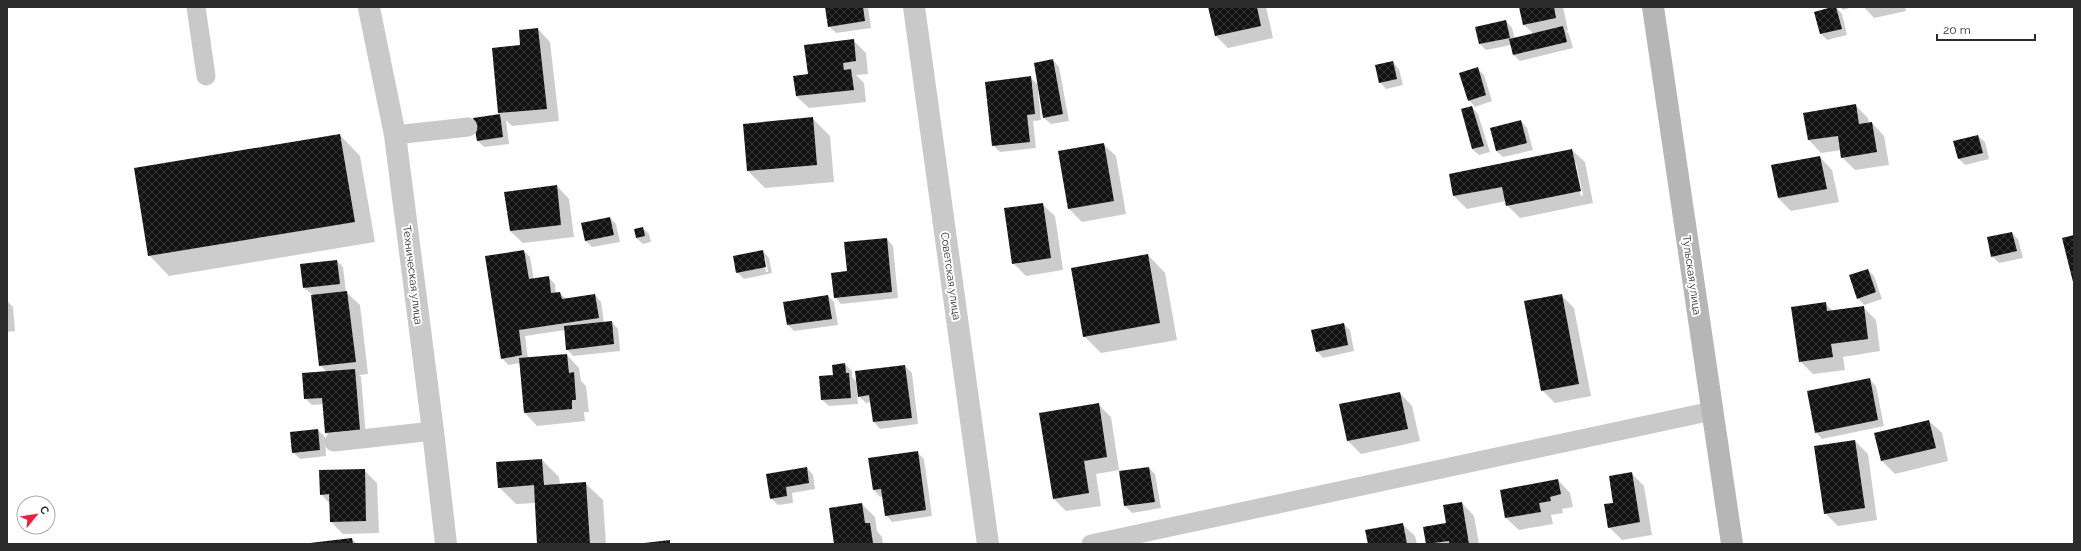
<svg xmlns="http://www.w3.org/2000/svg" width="2081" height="551" viewBox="0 0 2081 551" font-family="Raleway,sans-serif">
  <defs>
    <pattern id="building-cross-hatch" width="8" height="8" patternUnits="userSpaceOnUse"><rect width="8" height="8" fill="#131313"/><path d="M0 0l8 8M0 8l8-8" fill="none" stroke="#363636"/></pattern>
  </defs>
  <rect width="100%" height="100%" fill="#fff"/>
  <g fill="#0003" fill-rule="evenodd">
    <path d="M826,7h42l3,21 -35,5 -7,-7z"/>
    <path d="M1209,7h57l7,31 -45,10 -13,-13z"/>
    <path d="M1520,7h43l5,23 -2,1 3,3 4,14 -53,13 -6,-6 -3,-10 -25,5 -6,-6 26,-23 6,7 3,11 19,-5 -10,-9z"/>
    <path d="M1836,7l6,7 5,21 -20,5 -6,-6z"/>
    <path d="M1840,7h13l-10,3z"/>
    <path d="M1864,7h41l1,4 -32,7z"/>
    <path d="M538,29l12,13 9,79 -47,5 -6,-6 3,24 -25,3 -6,-6 -4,-22 27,-4 -2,-2 -6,-64 28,-3z"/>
    <path d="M853,40l13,13 2,21 -12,1 8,8 2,19 -57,6 -13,-12 13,-21z"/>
    <path d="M1053,60l6,7 10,54 -18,3 -7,-6 -5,-28h-1l3,30 -8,1 3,27 -36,4 -7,-7 37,-68 9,9z"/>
    <path d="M1393,62l6,7 4,16 -17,4 -6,-7z"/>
    <path d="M1478,69l6,6 8,26 -17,6 -6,-7z"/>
    <path d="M1856,106l12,12 1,6 3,-1 12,13 5,29 -34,5 -13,-13 -1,-7 -20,3 -12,-13 -5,-26z"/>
    <path d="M1472,107l6,7 12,38 -11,3 -7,-6z"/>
    <path d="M813,119l17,17 4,46 -69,6 -17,-17z"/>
    <path d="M1521,121l6,7 6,22 -30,7 -7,-6z"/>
    <path d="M340,135l20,21 15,86 -206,34 -20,-21z"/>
    <path d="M1978,136l7,6 4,17 -24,6 -6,-6 -5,-17z"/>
    <path d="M1103,144l13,12 10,58 -44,8 -13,-13 -10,-57z"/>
    <path d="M1572,150l13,12 8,41 -73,15 -13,-13 -1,-4 -39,8 -13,-13 -4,-21zM1574,163h2l7,32 -2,1z"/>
    <path d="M1820,157l12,13 7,32 -48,9 -13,-13z"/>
    <path d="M557,186l12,13 5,38 -51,6 -13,-12z"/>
    <path d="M1042,204l13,12 8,54 -37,6 -13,-13z"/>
    <path d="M610,218l6,6 4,18 -28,5 -6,-6 -4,-18z"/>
    <path d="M643,228l6,6 2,8 -8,2 -7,-6z"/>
    <path d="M2012,233l6,6 5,19 -24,5 -7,-7z"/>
    <path d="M887,239l6,7 5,52 -57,6 -6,-7 13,-25z"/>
    <path d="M524,251l6,6 4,23 14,-3 7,7 1,10 4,-1 7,7 28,-5 6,7 3,21 8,-1 6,7 2,22 -47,5 -6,-7 -2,-19 -40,6 3,23 39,-4 12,13 2,13 5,5 3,26h-5l1,9 -48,5 -12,-13 -5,-50 -12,2 -6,-7z"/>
    <path d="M763,251l6,7 3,15 -28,6 -7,-7zM763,257h2l3,15h-2z"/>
    <path d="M1148,255l17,18 12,67 -76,13 -17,-17z"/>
    <path d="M337,261l6,6 3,25 14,13 8,69 -9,1 2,2 5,60 -33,2 -7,-6 -2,-29 -12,1 -7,-7 22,-26 -7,-7 -8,-71 -8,-6 -3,-23z"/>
    <path d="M1868,270l6,6 8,23 -18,6 -6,-7z"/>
    <path d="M1561,295l13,13 17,88 -36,7 -13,-13z"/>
    <path d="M828,296l6,6 4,23 -44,6 -6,-6z"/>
    <path d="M7,301l6,6 2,24 -8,1z"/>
    <path d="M1825,303l8,8 30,-4 13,13 4,31 -37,6 2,13 -32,4 -13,-13z"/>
    <path d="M1343,324l7,6 4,21 -31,7 -6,-7z"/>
    <path d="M845,364l7,7v6l4,4 2,23 -29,2 -7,-6 12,-24z"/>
    <path d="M905,366l7,7 6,51 -38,5 -6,-7 -3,-20 -5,1 -7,-7z"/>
    <path d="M1870,380l6,6 8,40 -62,13 -6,-7z"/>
    <path d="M1400,393l12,13 8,35 -59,13 -13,-13 -7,-36z"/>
    <path d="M1098,404l13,13 8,53 -23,4 5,32 -35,5 -12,-12z"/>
    <path d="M1929,421l13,12 6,28 -53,13 -13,-13 -6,-27z"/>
    <path d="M318,430l7,7 1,19 -26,3 -7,-7z"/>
    <path d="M1855,441l13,13 9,66 -39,6 -13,-13z"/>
    <path d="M917,452l7,7 8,57 -40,6 -6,-7 -3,-19 -3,1 -6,-7 -4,-31z"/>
    <path d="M542,460l17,17 1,7 25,-1 18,17 3,44h-68l-2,-41 -20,1 -17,-17z"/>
    <path d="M807,468l6,7 2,14 -23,4 1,10 -15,2 -7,-7z"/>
    <path d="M1149,468l6,6 6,34 -29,5 -7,-7 -5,-34z"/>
    <path d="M364,470l13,13 2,50 -36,1 -12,-12 -1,-18 -9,-10z"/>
    <path d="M1631,473l13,13 8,49 -30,5 -13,-13 5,-24z"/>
    <path d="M1558,480l12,13 3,14 -11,2 1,4 -12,2 2,9 -34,6 -13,-12z"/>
    <path d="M1462,503l12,13 5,28h-52l-3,-16 23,-4z"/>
    <path d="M862,504l13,13 2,14 5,6 1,7h-48l-5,-35z"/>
    <path d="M1402,524l13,12 2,8h-48z"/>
    <path d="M352,539l5,5h-48z"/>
  </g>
  <g fill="url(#building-cross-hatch)">
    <path d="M825,7h38l2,14 -37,6z"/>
    <path d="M1208,7h49l4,19 -46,10z"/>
    <path d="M1519,7h35l2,11 -33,7z"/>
    <path d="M1832,7h4l6,22 -22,5 -6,-22z"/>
    <path d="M1506,20l4,18 -31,6 -4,-17z"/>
    <path d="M1563,26l4,16 -54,13 -4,-16z"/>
    <path d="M538,28l9,81 -49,4 -6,-65 28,-3 -1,-15z"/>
    <path d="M854,39l2,22 -13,2 1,7 7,-1 3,21 -58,6 -3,-20 15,-2 -4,-29z"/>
    <path d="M1053,59l10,55 -20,4 -9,-55z"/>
    <path d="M1393,61l4,18 -18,4 -4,-18z"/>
    <path d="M1478,67l8,28 -18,6 -9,-28z"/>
    <path d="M1031,76l4,38 -8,1 3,27 -38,4 -7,-64z"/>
    <path d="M1856,104l3,20 13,-2 5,30 -36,6 -3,-22 -30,4 -5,-27z"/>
    <path d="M1472,106l12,40 -12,3 -11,-40z"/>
    <path d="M500,114l3,23 -26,4 -4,-23z"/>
    <path d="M813,117l4,48 -70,6 -4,-47z"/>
    <path d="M1521,120l6,23 -31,8 -6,-23z"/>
    <path d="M340,134l15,88 -207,34 -14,-88z"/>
    <path d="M1978,135l5,18 -25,6 -5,-18z"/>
    <path d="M1104,143l10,58 -46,8 -10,-58z"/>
    <path d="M1572,149l9,42 -75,15 -4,-19 -49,9 -4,-22z"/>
    <path d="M1820,156l7,33 -49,9 -7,-33z"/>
    <path d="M557,185l4,40 -51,6 -6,-39z"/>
    <path d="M1043,203l8,55 -39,6 -8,-56z"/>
    <path d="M610,217l4,18 -29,6 -4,-18z"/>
    <path d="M643,227l2,9 -9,2 -2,-9z"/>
    <path d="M2012,232l5,19 -26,6 -4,-20z"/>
    <path d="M2074,235v47h-1l-11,-44z"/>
    <path d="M887,238l5,54 -58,6 -3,-25 16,-2 -3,-29z"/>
    <path d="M524,250l5,29 20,-3 2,17 9,-1 2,7 33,-5 4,24 -80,12 3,25 -21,4 -16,-103z"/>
    <path d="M763,250l3,17 -30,6 -3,-17z"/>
    <path d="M1148,254l12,69 -77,14 -12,-69z"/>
    <path d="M337,260l3,24 -37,4 -3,-24z"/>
    <path d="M1868,269l8,23 -19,7 -8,-24z"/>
    <path d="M347,291l9,71 -37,4 -8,-71z"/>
    <path d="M1562,294l17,90 -38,7 -17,-90z"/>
    <path d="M828,295l4,24 -45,6 -4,-23z"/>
    <path d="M1826,302l1,9 37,-5 4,33 -37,5 2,13 -34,5 -8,-55z"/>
    <path d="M612,321l2,23 -48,6 -2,-24z"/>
    <path d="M1344,323l4,22 -32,7 -5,-22z"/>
    <path d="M567,354l2,19 5,-1 2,28h-4v9l-48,4 -5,-55z"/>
    <path d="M845,363l1,10h3l2,25 -30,2 -2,-24 14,-1 -1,-10z"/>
    <path d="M905,365l7,53 -39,4 -4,-27 -11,2 -3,-26z"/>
    <path d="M355,369l5,61 -35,3 -3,-35 -18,1 -2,-26z"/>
    <path d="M1870,378l8,42 -63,13 -8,-42z"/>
    <path d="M1400,392l8,37 -61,12 -8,-37z"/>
    <path d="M1099,403l8,54 -23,4 5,32 -36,6 -14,-86z"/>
    <path d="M1929,420l7,28 -55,13 -7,-28z"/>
    <path d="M318,429l2,21 -28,3 -2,-21z"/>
    <path d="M1855,440l10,68 -41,6 -10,-68z"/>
    <path d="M918,451l8,59 -41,6 -4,-27 -8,1 -5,-32z"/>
    <path d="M542,459l2,26 42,-3 4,62h-53l-3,-59 -36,3 -2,-26z"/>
    <path d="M807,467l2,16 -23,4 1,9 -17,3 -4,-25z"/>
    <path d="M1149,467l6,35 -31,4 -5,-35z"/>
    <path d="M365,469l1,52 -36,1 -1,-28 -9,1 -1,-25z"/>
    <path d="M1632,472l8,50 -32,6 -4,-24 9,-1 -4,-27z"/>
    <path d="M1558,479l3,15 -11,3 1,4 -12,2 2,9 -36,6 -5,-28z"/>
    <path d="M1462,502l7,42h-20v-3l-23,3 -3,-17 23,-4 -3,-18z"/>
    <path d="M862,503l3,20h5l3,20 -39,1 -5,-36z"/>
    <path d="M1403,523l4,21h-39l-3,-14z"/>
    <path d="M352,538l1,6h-43v-1z"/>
    <path d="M670,540v4h-26v-1z"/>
  </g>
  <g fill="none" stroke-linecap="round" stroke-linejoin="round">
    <g stroke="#c9c9c9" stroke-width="19">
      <path d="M196,7l10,69"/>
      <path d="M395,135l73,-8"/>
      <path d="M334,442l99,-11"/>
      <path d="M1091,544l621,-133"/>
    </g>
    <g stroke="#c9c9c9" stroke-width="22">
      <path d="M914,7l74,537"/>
      <path d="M369,8l26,127 38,296 13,113"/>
    </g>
    <path stroke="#b6b6b6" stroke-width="22" d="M1653,7l79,537"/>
  </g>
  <g text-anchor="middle" stroke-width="4" stroke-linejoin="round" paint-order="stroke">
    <g font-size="11" fill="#2c2c2c" stroke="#fff">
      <text transform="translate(413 275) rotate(83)" y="4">Техническая улица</text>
      <text transform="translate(1692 275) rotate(82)" y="4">Тульская улица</text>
      <text transform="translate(951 276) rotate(82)" y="4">Советская улица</text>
    </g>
  </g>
  <rect width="2081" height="551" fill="none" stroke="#2c2c2c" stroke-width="16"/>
  <g transform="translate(36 515) rotate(60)"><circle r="19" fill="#ffffff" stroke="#ababab"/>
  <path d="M0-3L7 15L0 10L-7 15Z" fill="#f61b37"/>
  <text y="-6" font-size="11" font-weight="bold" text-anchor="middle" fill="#2c2c2c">С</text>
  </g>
  <path d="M1937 34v6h98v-6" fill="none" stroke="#2c2c2c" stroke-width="2"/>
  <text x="1943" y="34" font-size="12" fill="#2c2c2c" stroke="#ffffff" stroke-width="3" paint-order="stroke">20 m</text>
</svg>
